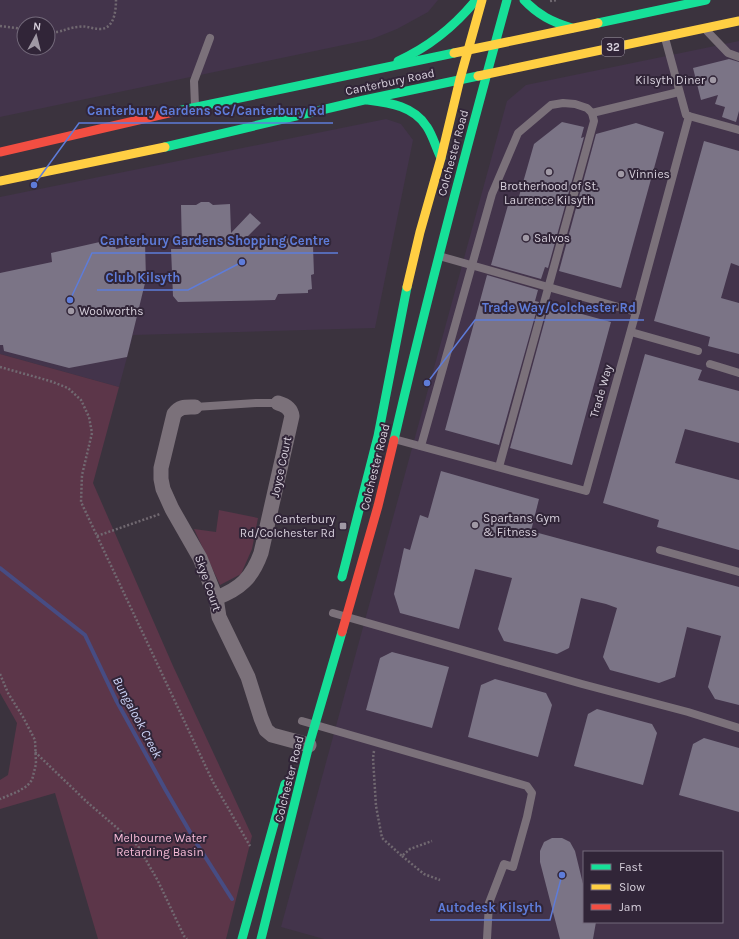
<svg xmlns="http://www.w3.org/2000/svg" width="739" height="939" viewBox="0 0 739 939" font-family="Karla,sans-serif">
  <rect width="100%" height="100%" fill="#3b333e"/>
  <g fill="#43344b" fill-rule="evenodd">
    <path d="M0,0h438l-10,12 -31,17 -25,10 -372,78zM24,24h24v24h-24z"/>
    <path d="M739,41v898h-415l-43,-12 226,-826 19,-16zM584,852h138v70h-138z"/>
    <path d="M386,119l15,5 12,16 -38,188 -242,7 -14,52 -119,-33v-157z"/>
  </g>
  <g fill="#5c3649">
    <path d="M0,354l119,33 -26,96 80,183 79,170 -26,103h-128l-43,-146 -55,16v-29l8,-5 9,-52 -17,-30z"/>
    <path d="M219,510l39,8 -6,31 -11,25 -21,11 -26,-56 22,3z"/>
  </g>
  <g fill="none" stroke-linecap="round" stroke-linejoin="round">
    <path stroke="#474c83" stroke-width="4" d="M0,568l85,67 31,65 49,89 32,55 35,55"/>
  </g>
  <g fill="#7b7486">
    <path d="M729,59l10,3v49l-3,11 -14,-5 3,-10 -10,-3 3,-9 -17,5 -8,-32z"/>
    <path d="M562,122l22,5 -3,11 3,-1 -36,131 -3,-1 -4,12 -50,-14 19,-67 8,2 16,-56z"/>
    <path d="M636,123l28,9 -43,156 -62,-17 37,-137z"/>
    <path d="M704,141l35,10v115l-8,-3 -10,35 18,5v51l-31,-8 2,-9 -56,-16z"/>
    <path d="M201,202h8l4,3 17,-1 1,29 19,-20 11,10 -16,16 56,-1 1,9 11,-1 1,28 -3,1 1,14 -4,1v3l-30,1 -3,6 -97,2 -5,-6 -2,-47h11l-1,-44h15z"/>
    <path d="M113,239l3,10 29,-7 1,37 -19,78 -58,11 -65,-17 -1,-6h-3v-72l52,-11 -1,-9z"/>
    <path d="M487,275l51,15 -3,11 4,1 -40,143 -54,-15z"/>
    <path d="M549,305l62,17 -39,143 -62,-17z"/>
    <path d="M645,354l57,16 -4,10 41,11v52l-54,-14 -10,34 64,17v70l-82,-23 2,-7 -56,-17z"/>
    <path d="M441,471l98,28 -8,32 208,56v118l-24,-6 -7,-12 13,-51 -34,-9 -12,50 -16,6 -49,-13 -7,-13 14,-49 -11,-4 -25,-6 -12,50 -12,6 -53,-13 -6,-12 14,-51 -37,-9 -16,60 -59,-16 -6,-19 10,-46 6,2 10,-35 8,3z"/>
    <path d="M392,652l57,15 -17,61 -66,-18 14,-52z"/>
    <path d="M495,679l51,14 6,12 -14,52 -70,-20 13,-52z"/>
    <path d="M597,709l55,15 5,9 -14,52 -69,-19 14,-52z"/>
    <path d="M704,738l35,10v64l-60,-17 14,-51z"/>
    <path d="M552,838h10l8,4 5,9 9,37v34h12l-3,17h-33l-20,-77v-11l4,-9z"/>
  </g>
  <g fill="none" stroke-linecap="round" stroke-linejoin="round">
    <g stroke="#716971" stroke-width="2.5" stroke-dasharray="2 2" stroke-linecap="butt">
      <path d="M550,1l7,-1"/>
      <path d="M0,26l24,3"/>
      <path d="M48,32c15,1 17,-4 30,-5 8,-2 14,2 22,2 14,0 16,-18 16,-29"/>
      <path d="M0,367l50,14 18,7 13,12 8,17 3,16 -10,42 -1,27 132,280 37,64"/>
      <path d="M97,536l63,-22"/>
      <path d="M0,674l8,19 15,24 12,23 1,24 -4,16 -5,6 -10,6 -17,7"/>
      <path d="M374,751l-1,7 3,48 6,32 20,18 8,-7 22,-8"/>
      <path d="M35,752l52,50 51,44 20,35 26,55 3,3"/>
      <path d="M402,856l22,18 16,6"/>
    </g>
    <g stroke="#7b717a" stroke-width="8">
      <path d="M706,30l22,23 11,4"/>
      <path d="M195,106l-1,-25 16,-43"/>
      <path d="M592,113l87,-21"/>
      <path d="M689,116l50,14"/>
      <path d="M439,256l197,56"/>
      <path d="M631,332l67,19"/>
      <path d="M710,364l29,9"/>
      <path d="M195,407l61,-4h22"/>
      <path d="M394,439l192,52 50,-179 53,-196 -3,-1 -21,-77"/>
      <path d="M421,446l71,-252 26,-61 33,-28 12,-2 12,1 12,4 5,5 2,8 -95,346"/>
      <path d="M660,550l79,22"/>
      <path d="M333,613l249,71 106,28 51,16"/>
      <path d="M302,721l225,65 5,7 -5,24 -14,50 -9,-3 -15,39 -2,36"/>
    </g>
    <g stroke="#7b717a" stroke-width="15">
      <path d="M195,407c-9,0 -15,-1 -21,7l-13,54v11l2,10 9,20 28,49 16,40 3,19 29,60 13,41 5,12 6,5 37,10"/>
      <path d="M216,598c24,-9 36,-20 45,-45l31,-137c-1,-8 -7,-11 -14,-13"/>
    </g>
    <g stroke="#16e098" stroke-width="9">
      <path d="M524,0c14,15 28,22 48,28"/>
      <path d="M598,23l108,-23"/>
      <path d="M398,61c31,-14 56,-34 78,-61"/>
      <path d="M367,100c23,3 47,6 60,27 6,9 9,21 14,31"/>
      <path d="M173,112l281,-59"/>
      <path d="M165,147l199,-47 114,-24"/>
      <path d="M394,440c34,-148 73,-294 113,-440"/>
      <path d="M342,577l36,-141 29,-149"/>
      <path d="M242,939l43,-155"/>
      <path d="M261,939l48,-194 33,-113"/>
    </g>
    <g stroke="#ffcf43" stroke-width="9">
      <path d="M454,53l144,-30"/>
      <path d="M478,76l261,-55"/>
      <path d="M0,181l165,-34"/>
      <path d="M407,287l13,-55 21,-74 19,-79 22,-79"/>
    </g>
    <g stroke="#f24e42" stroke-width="9">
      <path d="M0,152l173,-40"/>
      <path d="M342,632l36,-126 16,-66"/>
    </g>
  </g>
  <g fill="#a099a5" stroke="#312538" stroke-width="1.5">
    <circle cx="713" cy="80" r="4"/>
    <circle cx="549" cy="172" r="4"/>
    <circle cx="621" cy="174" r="4"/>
    <circle cx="526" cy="238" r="4"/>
    <circle cx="71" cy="311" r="4"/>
    <circle cx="475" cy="525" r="4"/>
    <rect x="339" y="522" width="8" height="8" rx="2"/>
  </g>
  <g text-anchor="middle" stroke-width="4" stroke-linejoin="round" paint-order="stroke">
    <rect fill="#312538" stroke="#a59dab" stroke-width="1" x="602" y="38" width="22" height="18" rx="3"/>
    <g font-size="11" font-weight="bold" fill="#d7d0dc">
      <text x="613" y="51">32</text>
    </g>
    <g font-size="12" fill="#d7d0dc" stroke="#312538" text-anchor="start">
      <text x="705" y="84" text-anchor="end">Kilsyth Diner</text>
      <text x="629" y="178">Vinnies</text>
      <text x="549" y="190" text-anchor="middle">Brotherhood of St.<tspan x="549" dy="14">Laurence Kilsyth</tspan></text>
      <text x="534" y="242">Salvos</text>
      <text x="79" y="315">Woolworths</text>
      <text x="483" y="522">Spartans Gym<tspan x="483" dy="14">&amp; Fitness</tspan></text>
      <text x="335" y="523" text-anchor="end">Canterbury<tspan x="335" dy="14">Rd/Colchester Rd</tspan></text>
    </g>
    <g font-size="12" fill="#d7d0dc" stroke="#312538">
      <text transform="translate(390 82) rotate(-12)" y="4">Canterbury Road</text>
      <text transform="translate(453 153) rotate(-75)" y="4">Colchester Road</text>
      <text transform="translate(601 391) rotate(-74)" y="4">Trade Way</text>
      <text transform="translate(281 467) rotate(-78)" y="4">Joyce Court</text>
      <text transform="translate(375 467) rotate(-76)" y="4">Colchester Road</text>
      <text transform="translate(208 583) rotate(71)" y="4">Skye Court</text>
      <text transform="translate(289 779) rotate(-76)" y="4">Colchester Road</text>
    </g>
    <g font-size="12" fill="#f8bcd8" stroke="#312538">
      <text x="160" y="842">Melbourne Water<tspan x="160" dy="14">Retarding Basin</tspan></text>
    </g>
    <g font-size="13" font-style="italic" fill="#ced5f9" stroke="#312538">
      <text transform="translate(138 717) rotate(62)" y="5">Bungalook Creek</text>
    </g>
  </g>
  <path fill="none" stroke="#5e7cd9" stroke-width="1.5" d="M34 185L79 123H333M70 300L92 253H338M242 262L188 290H97M427 383L475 320H644M562 875L550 920H430"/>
  <g fill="#5e7cd9" stroke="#312538" stroke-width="1.5">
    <circle cx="34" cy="185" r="4"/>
    <circle cx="70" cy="300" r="4"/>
    <circle cx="242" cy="262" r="4"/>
    <circle cx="427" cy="383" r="4"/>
    <circle cx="562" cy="875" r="4"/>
  </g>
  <g font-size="13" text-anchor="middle" font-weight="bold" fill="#5e7cd9" stroke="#312538" stroke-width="4" stroke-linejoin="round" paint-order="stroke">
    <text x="206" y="115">Canterbury Gardens SC/Canterbury Rd</text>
    <text x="215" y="245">Canterbury Gardens Shopping Centre</text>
    <text x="143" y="282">Club Kilsyth</text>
    <text x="559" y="312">Trade Way/Colchester Rd</text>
    <text x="490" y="912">Autodesk Kilsyth</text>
  </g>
  <rect x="583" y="851" width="140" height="72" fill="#312538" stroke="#73697a"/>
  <rect x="591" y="864" width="20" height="6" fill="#16e098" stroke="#73697a"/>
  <text x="619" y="871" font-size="12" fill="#d7d0dc">Fast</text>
  <rect x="591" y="884" width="20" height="6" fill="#ffcf43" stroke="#73697a"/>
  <text x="619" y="891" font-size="12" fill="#d7d0dc">Slow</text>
  <rect x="591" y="904" width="20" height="6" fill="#f24e42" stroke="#73697a"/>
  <text x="619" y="911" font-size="12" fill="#d7d0dc">Jam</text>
  <g transform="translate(36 36) rotate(7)"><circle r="19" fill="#312538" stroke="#73697a"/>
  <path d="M0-3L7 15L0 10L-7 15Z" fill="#a099a5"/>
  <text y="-6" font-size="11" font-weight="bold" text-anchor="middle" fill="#d7d0dc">N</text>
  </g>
</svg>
